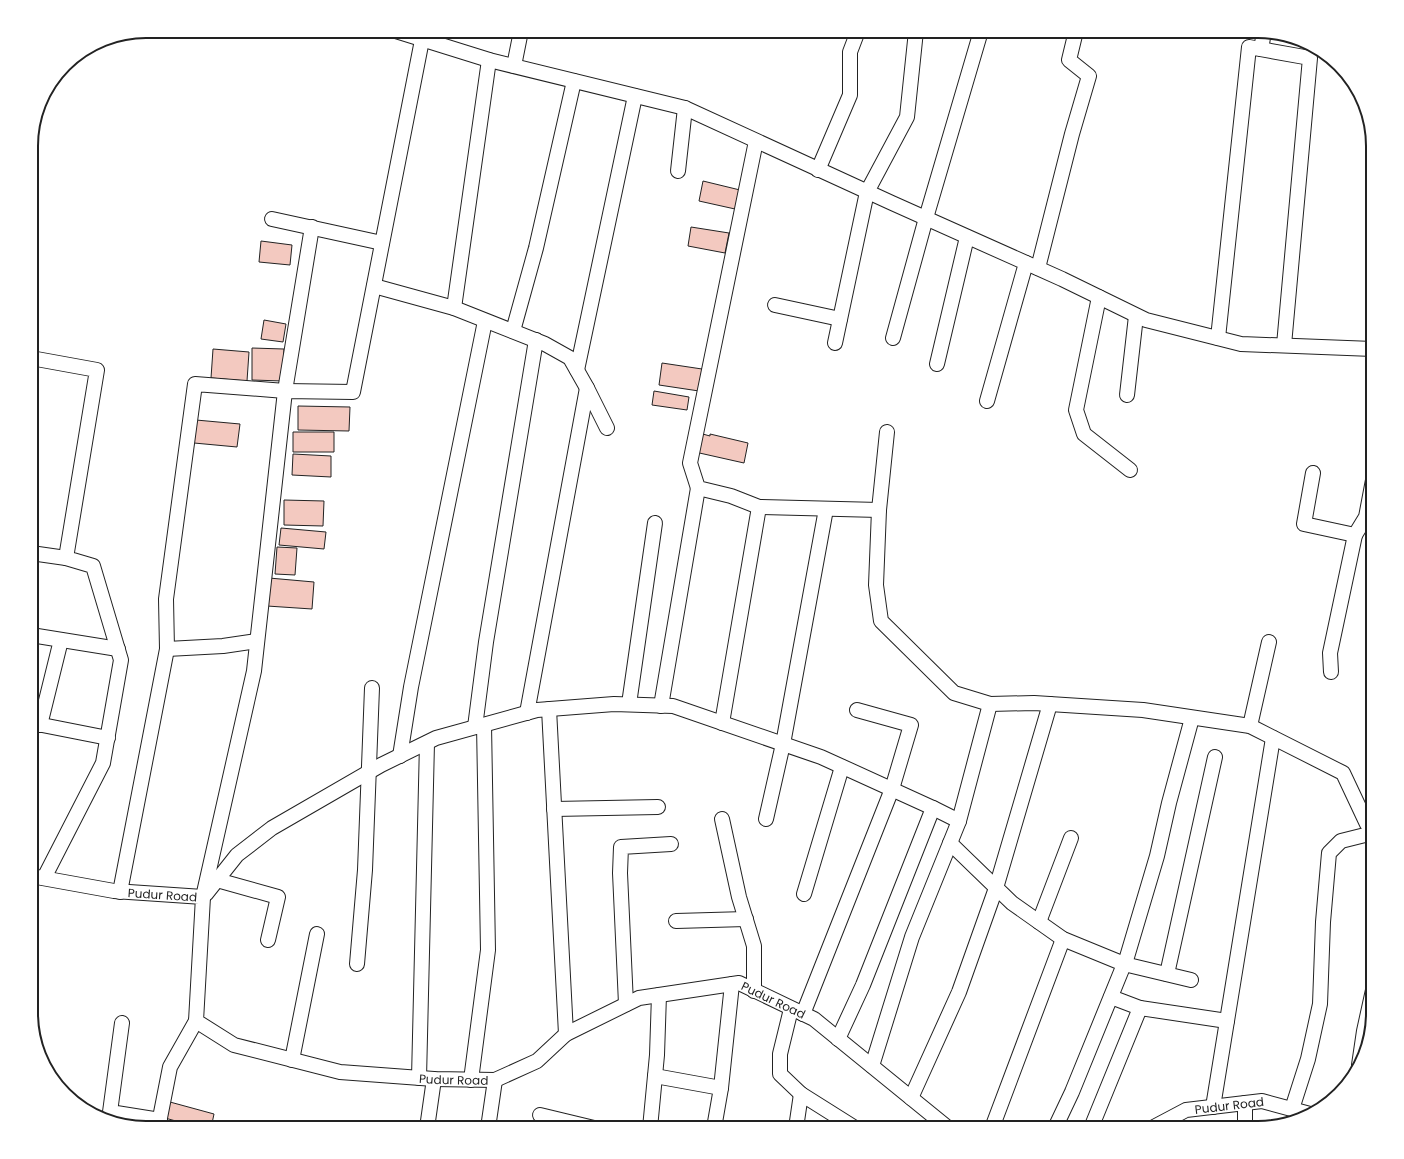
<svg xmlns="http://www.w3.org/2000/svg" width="1404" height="1159" font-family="Poppins,sans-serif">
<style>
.building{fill:#f3c9c0;stroke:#222}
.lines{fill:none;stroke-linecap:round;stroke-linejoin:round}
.minor-casing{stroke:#222;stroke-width:16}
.minor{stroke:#fff;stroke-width:14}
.labels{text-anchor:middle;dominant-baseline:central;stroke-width:3;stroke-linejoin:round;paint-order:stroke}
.street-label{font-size:12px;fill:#222;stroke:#fff}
.rim{fill:none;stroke:#222;stroke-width:2}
</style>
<rect width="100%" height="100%" fill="#fff"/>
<path class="building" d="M 703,181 L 740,190 L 735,209 L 699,201 Z
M 691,227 L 729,233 L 725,253 L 688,246 Z
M 261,241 L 292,245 L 290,265 L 259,262 Z
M 264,320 L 286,324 L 283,342 L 261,339 Z
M 252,348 L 284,349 L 283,381 L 252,380 Z
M 213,349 L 249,352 L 247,381 L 211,378 Z
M 662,363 L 702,369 L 699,391 L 659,385 Z
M 654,391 L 689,397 L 687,410 L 652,405 Z
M 298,406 L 350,407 L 349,431 L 298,430 Z
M 196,420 L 240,424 L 237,447 L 194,443 Z
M 293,432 L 334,432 L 334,452 L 293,452 Z
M 699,433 L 710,436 L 710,434 L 748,443 L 744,463 L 695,452 Z
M 293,454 L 331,456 L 331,477 L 292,475 Z
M 284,500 L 324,501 L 323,526 L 284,525 Z
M 281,528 L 326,532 L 324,549 L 279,545 Z
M 277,547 L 297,548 L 295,575 L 275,574 Z
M 269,578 L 314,582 L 312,609 L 267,606 Z
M 170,1102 L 214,1114 L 211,1128 L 201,1128 L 165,1118 Z"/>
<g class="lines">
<defs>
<g id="minor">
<path d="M 396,31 L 489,60 L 685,108 L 892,203 L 1062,279 L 1146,320 L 1241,344 L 1373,349"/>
<path d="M 1261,49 L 1264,32"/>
<path d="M 514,66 L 521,31"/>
<path d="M 756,141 L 690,463 L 698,488 L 731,496 L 759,507 L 879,510"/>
<path d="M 818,170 L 850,95 L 850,52 L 858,31"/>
<path d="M 678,171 L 685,108"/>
<path d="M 272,219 L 382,243"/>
<path d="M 1038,268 L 1072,134 L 1089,76 L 1069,60 L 1076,31"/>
<path d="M 374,286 L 454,308 L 545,344 L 570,358 L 587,388 L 607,428"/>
<path d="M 1099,297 L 1076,410 L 1084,434 L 1130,470"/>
<path d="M 775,305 L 840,319"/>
<path d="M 454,308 L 489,60"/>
<path d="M 513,331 L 536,248 L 574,81"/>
<path d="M 893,338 L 926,218 L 981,31"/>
<path d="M 1218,338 L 1249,47 L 1310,58 L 1284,345"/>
<path d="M 835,343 L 867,192 L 907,117 L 916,31"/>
<path d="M 31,358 L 97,370 L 66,558 L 93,566 L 121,660 L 103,763 L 44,878"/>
<path d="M 937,364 L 967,237"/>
<path d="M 577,370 L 635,96"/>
<path d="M 1127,395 L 1136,316"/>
<path d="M 987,401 L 1026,263"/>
<path d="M 887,432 L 879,510 L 876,585 L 881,621 L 954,693 L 990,704 L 1034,703 L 1143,710 L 1250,726 L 1343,773 L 1367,824 L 1373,831"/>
<path d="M 1313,473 L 1304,524 L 1355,535 L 1366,517 L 1373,480"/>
<path d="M 31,553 L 66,558"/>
<path d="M 31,635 L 118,649"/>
<path d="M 167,649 L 223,646 L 257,641"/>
<path d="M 1331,672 L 1330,653 L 1355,535"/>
<path d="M 629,704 L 655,523"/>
<path d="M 661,706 L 698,488"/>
<path d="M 549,709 L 566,1034"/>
<path d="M 527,713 L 587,388"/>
<path d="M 32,723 L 108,738"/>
<path d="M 722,723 L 759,507"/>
<path d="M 40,725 L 61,640"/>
<path d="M 1250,726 L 1269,642"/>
<path d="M 475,727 L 486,642 L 536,340"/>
<path d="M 400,756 L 411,687 L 485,321"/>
<path d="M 554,809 L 658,807"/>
<path d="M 722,819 L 739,897 L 754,946 L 754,991"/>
<path d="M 766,819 L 783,744 L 826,509"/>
<path d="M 950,843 L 1012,903 L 1063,939 L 1124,964 L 1191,980"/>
<path id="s1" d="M 31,876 L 114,891 L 203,897 L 196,1021 L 234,1045 L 340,1072 L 434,1079 L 495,1080 L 537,1061 L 566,1034 L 639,998 L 739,983 L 814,1019 L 948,1128"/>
<path d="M 217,880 L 278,897 L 268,940"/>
<path d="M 120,892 L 167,649 L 166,599 L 195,384 L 285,391 L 312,227"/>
<path d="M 206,894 L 237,855 L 272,828 L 381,765 L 436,738 L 537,710 L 614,704 L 673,706 L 821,757 L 933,808 L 959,821"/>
<path d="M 804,894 L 842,767"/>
<path d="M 203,897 L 254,671 L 285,391 L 353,392 L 422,40"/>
<path d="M 676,921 L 746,919"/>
<path d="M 1039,922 L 1071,838"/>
<path d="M 357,964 L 365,870 L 372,688"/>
<path d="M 1167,974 L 1215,757"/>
<path d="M 626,1004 L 620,873 L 621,847 L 671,844"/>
<path d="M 1140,1008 L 1227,1021"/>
<path d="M 791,1009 L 780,1054 L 780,1074 L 801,1094"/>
<path d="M 803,1014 L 892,789 L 911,725 L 857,710"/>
<path d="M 122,1023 L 110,1112 L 160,1120"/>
<path d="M 838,1039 L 863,985 L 933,808"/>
<path d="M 292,1060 L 317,934"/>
<path d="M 1359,1065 L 1364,1031 L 1373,990"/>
<path d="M 872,1066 L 912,937 L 959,821 L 990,704"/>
<path d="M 655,1076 L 721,1088"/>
<path d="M 419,1078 L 427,743"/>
<path d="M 471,1080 L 488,950 L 484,725"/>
<path d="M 911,1098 L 959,992 L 996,888 L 1050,704"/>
<path d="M 1245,1103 L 1245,1128"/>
<path d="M 1213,1107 L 1273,738"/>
<path d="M 1292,1109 L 1308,1059 L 1320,1004 L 1323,922 L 1329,853 L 1341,841 L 1373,833"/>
<path d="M 540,1115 L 594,1128"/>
<path d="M 158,1128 L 170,1067 L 196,1021"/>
<path d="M 427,1128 L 434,1079"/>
<path d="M 488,1128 L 495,1080"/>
<path d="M 650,1128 L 657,1055 L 659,995"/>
<path d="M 714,1128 L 721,1088 L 732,984"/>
<path d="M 796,1128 L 801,1094 L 855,1128"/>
<path d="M 992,1128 L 1063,939"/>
<path d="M 1055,1128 L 1072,1092 L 1127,957 L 1157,856 L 1169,803 L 1192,718"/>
<path d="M 1091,1128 L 1140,1008 L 1111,997"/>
<path id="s2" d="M 1152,1128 L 1186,1110 L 1262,1101 L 1310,1114"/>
</g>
</defs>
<use href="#minor" class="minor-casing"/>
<use href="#minor" class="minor"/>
</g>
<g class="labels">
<g class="street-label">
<text stroke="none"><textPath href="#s1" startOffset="133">Pudur Road</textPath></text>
<text stroke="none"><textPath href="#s1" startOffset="914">Pudur Road</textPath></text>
<text stroke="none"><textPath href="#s1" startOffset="566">Pudur Road</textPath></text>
<text stroke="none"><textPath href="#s2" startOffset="82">Pudur Road</textPath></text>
</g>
</g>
<path d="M0 0H1404V1159H0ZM146 38H1258A108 108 0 0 1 1366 146V1013A108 108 0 0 1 1258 1121H146A108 108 0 0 1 38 1013V146A108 108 0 0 1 146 38Z" fill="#fff" fill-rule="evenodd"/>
<path class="rim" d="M146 38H1258A108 108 0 0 1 1366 146V1013A108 108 0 0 1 1258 1121H146A108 108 0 0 1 38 1013V146A108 108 0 0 1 146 38Z"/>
</svg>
